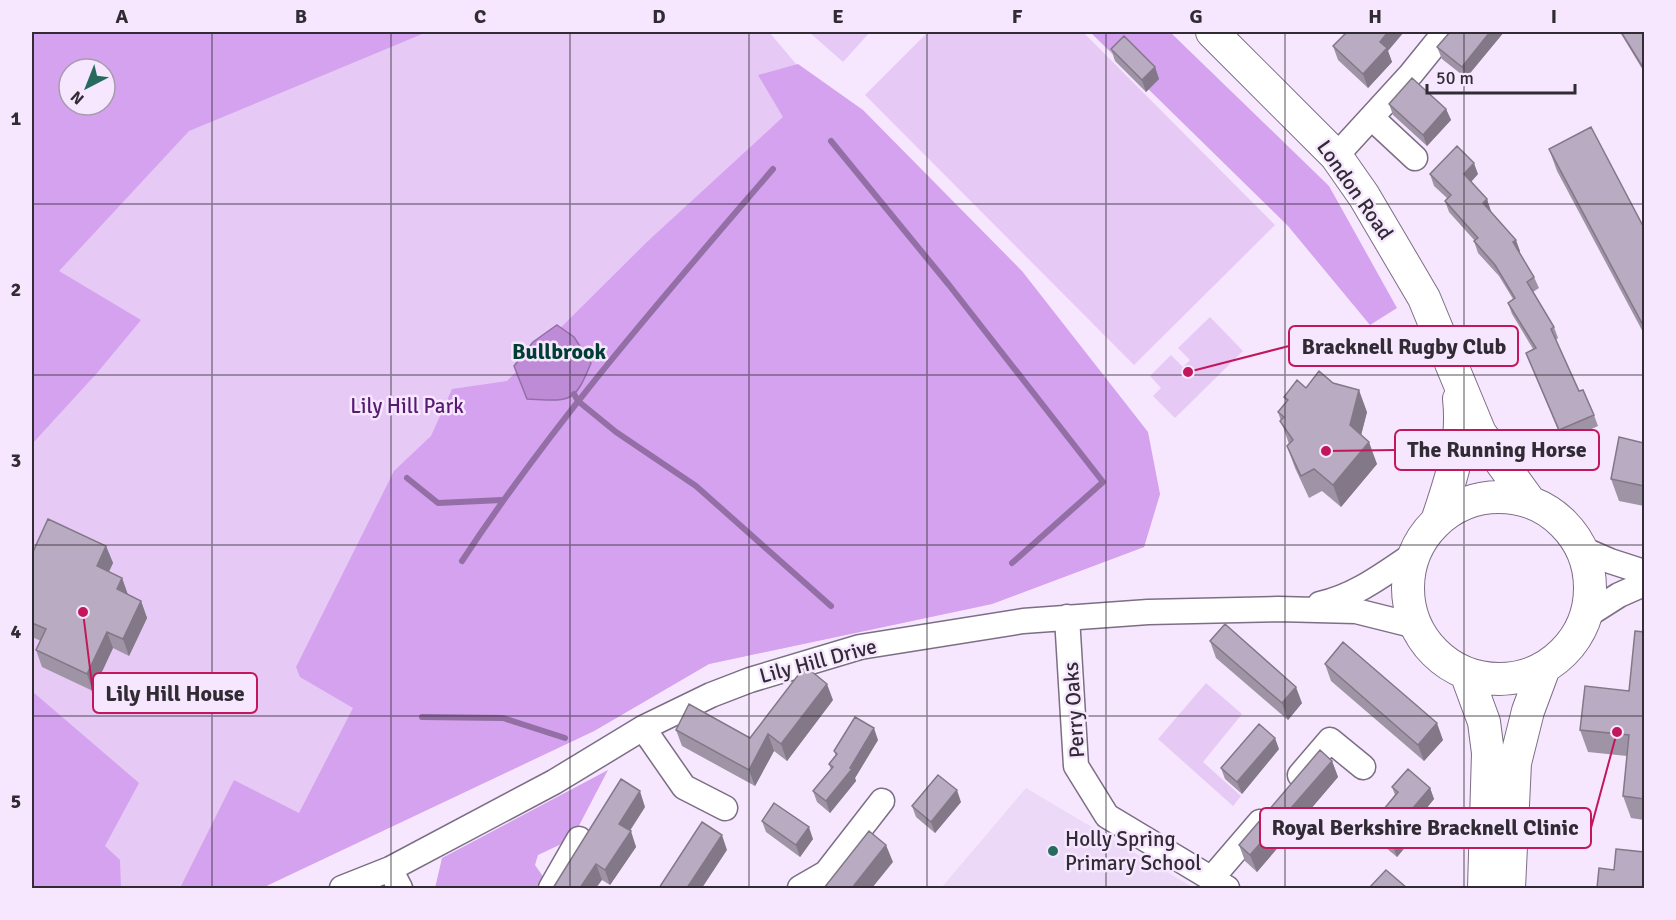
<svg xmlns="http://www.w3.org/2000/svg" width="1676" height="920" font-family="Signika,sans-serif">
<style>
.built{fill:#ecd8f7}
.green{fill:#e6c9f5;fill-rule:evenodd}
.forest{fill:#d4a2ee;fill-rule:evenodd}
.water{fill:#be8cd7;stroke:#946fa6;stroke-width:1.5}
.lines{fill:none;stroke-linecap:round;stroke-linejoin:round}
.stream{stroke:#946fa6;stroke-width:6}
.minor-casing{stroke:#7c6e84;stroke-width:27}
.major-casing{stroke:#7c6e84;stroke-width:34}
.minor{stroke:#fff;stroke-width:24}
.major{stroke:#fff;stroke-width:32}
.wall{fill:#9f93a6}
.shaded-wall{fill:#827887}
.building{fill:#b9abc1;stroke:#827887;stroke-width:1.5}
.grid{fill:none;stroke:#312b34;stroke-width:1.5;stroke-opacity:0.55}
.poi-dot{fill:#276b5e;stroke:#f6e7ff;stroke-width:2}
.labels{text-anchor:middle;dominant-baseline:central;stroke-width:5;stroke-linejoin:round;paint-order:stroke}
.street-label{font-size:21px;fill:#312b34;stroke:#f6e7ff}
.park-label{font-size:21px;fill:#571972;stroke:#f6e7ff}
.poi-label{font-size:21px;fill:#312b34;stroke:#f6e7ff;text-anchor:start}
.neighbourhood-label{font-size:22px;font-weight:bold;fill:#003d33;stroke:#f6e7ff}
.leader{fill:none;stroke:#c2185b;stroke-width:2}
.callout-dot{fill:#c2185b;stroke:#f6e7ff;stroke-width:2}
.callout{fill:#f6e7ff;stroke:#c2185b;stroke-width:2}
.callout-label{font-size:22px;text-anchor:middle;font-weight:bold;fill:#312b34}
.neatline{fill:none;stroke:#312b34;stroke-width:2}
.grid-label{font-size:20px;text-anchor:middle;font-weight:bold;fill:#312b34}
</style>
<rect width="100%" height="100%" fill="#f6e7ff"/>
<path class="built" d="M 1026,788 L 1194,888 L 941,888 Z"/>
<path class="green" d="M 32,32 L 769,32 L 1160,494 L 1144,547 L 992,604 L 709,664 L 594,731 L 262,888 L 32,888 ZM 69,69 L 105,69 L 105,105 L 69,105 Z
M 809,32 L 870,32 L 843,62 Z
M 928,32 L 1083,32 L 1275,225 L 1134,365 L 865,95 Z
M 1210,317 L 1243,351 L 1175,418 L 1153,396 L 1161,388 L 1150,376 L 1171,355 L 1183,367 L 1190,360 L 1178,348 Z
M 1206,683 L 1242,714 L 1203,762 L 1241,796 L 1233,806 L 1158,739 Z"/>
<path class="forest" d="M 32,32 L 427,32 L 189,131 L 59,271 L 141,320 L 97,373 L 32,444 ZM 69,69 L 105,69 L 105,105 L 69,105 Z
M 1090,32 L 1170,32 L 1329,186 L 1397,308 L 1370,325 L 1288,226 Z
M 798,64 L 863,110 L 1022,271 L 1148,432 L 1160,494 L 1144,547 L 992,604 L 709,664 L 594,731 L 262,888 L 180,888 L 234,780 L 299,813 L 353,708 L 300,677 L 296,667 L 394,471 L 431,436 L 452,389 L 507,381 L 648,241 L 783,117 L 758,75 Z
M 33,692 L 139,783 L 105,846 L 120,860 L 121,888 L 32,888 Z
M 608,770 L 572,839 L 538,855 L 535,865 L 544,878 L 538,888 L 435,888 L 442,858 Z"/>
<path class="water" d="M 557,325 L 574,337 L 591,363 C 574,405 570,401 527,399 L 514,366 L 533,342 Z"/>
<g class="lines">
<path class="stream" d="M 831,141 L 949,285 L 1103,482 L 1012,563
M 574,394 L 578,401 L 616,432 L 696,486 L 831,606
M 407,478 L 438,503 L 502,500
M 462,561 C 554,421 664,296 773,169
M 422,717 L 503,718 L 565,738"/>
<defs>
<path id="minor" d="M 1372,118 L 1415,158
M 1336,156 L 1411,74 L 1445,32
M 1580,548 L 1610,561 L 1644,572
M 1320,604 C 1356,596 1384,574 1414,554
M 1586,616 L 1619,595 L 1644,584
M 1067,617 L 1076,766 L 1107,816 L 1227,888
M 643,728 L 684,787 L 725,808
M 1300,775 L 1330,740 L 1363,767
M 390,869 L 400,888
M 1211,879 L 1260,822
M 342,888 L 390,869 L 554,782 L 643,728 L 711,695 L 750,680 L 860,647 L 1023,621 L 1148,612 L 1278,609 L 1356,611 L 1416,626
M 551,888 L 579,839
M 800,888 L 826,873 L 882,801"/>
<path id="major" d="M 1212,32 L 1336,156 L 1364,196 L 1424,298 L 1480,433 L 1530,502
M1408 588a91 91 0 1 1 182 0a91 91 0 1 1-182 0Z
M 1437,521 C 1451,480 1464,442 1459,399
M 1466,673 L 1484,722 L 1488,753 L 1484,888
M 1509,888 L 1515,763 L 1528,711 L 1544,668"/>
</defs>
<use href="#minor" class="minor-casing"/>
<use href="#major" class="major-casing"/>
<use href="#minor" class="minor"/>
<use href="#major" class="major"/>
</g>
<path class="wall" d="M 1450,32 L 1504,32 L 1466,78 L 1442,59 L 1437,47 Z
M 1620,32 L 1644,32 L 1644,72 Z
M 1333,46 L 1388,51 L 1392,62 L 1368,88 L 1338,60 Z
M 1111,49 L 1155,67 L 1159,79 L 1146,92 L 1115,61 Z
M 1389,104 L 1446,109 L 1451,120 L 1427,146 L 1393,115 Z
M 1549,149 L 1644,228 L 1644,334 L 1557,171 Z
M 1430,174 L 1478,174 L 1471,182 L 1487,199 L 1490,211 L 1520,251 L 1519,252 L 1534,277 L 1539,288 L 1533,292 L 1554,327 L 1558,338 L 1556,340 L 1579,391 L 1594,415 L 1598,426 L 1563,442 L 1526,353 L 1533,349 L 1512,314 L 1508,303 L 1513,299 L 1499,276 L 1478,253 L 1474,241 L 1475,241 L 1449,212 L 1445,201 L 1447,198 L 1434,186 Z
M 1306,388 L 1367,412 L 1361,435 L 1377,464 L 1341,507 L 1322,491 L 1309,498 L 1295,468 L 1287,446 L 1289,444 L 1278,412 L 1286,402 L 1284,397 Z
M 1644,443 L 1644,506 L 1619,501 L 1611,479 Z
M 106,546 L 113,563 L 109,572 L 122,578 L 128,595 L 141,601 L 147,618 L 129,656 L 113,648 L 93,691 L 42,667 L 36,650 L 41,641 L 32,637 L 32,554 Z
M 1644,632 L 1644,820 L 1631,818 L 1623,796 L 1627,756 L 1588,752 L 1580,730 L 1629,691 Z
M 1210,641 L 1302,703 L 1288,720 L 1216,658 Z
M 1325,664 L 1443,740 L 1424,761 L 1331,681 Z
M 833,700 L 787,761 L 774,751 L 755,786 L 682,746 L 676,730 L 750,738 Z
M 878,740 L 855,778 L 856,781 L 830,813 L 817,802 L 813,791 L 831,770 L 829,764 L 836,756 L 834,751 Z
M 1279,749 L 1242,794 L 1225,779 L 1221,768 Z
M 1332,761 L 1338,777 L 1257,872 L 1245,861 L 1239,845 Z
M 1392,787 L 1430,788 L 1434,799 L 1409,830 L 1412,839 L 1397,857 L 1379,842 L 1375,831 L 1386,817 L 1384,809 L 1395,795 Z
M 961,802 L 935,833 L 916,817 L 912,806 Z
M 645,807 L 630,831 L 636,847 L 610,885 L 602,880 L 553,888 Z
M 762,821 L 813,839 L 800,857 L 766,832 Z"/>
<path class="shaded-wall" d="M 1388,32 L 1404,32 L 1388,51 L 1392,62 L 1368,88 L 1363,74 L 1380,42 Z
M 1490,32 L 1504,32 L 1466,78 L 1462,67 Z
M 1155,67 L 1159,79 L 1146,92 L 1142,80 Z
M 1446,109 L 1451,120 L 1427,146 L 1423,135 Z
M 1474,163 L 1478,174 L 1468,185 L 1464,174 Z
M 1487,199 L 1491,211 L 1487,214 L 1483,203 Z
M 1516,240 L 1520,251 L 1517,254 L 1513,242 Z
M 1359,390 L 1367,412 L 1358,447 L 1350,425 Z
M 1369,442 L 1377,464 L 1341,507 L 1333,485 Z
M 106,546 L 113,563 L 103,583 L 97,566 Z
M 122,578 L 128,595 L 117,589 Z
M 141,601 L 147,618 L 129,656 L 123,639 Z
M 107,632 L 113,648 L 93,691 L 87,674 Z
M 827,684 L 833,700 L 787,761 L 781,744 Z
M 1296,687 L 1302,703 L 1288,720 L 1282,703 Z
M 1437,723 L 1443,740 L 1424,761 L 1418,745 Z
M 874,728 L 878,740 L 855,778 L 856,781 L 830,813 L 826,801 L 850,768 Z
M 768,734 L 774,751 L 755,786 L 749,770 Z
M 1275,738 L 1279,749 L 1242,794 L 1237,782 Z
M 1332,761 L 1338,777 L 1257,872 L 1250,855 Z
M 1430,788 L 1434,799 L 1409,830 L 1412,839 L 1397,857 L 1393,846 L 1401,822 Z
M 957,790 L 961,802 L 935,833 L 931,822 Z
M 640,791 L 645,807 L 624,839 L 619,824 Z
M 809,827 L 813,839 L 800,857 L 796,845 Z
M 631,831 L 636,847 L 610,885 L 605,870 Z
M 722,835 L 727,850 L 702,888 L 687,888 Z
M 886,845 L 893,862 L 872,888 L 852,888 Z
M 596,864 L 602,880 L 596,888 L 580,888 Z"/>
<path class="building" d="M 1347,32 L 1388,32 L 1380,42 L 1387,48 L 1363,74 L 1333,46 Z
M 1450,32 L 1490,32 L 1462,67 L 1437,47 Z
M 1621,32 L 1644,32 L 1644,69 Z
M 1124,36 L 1155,67 L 1142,80 L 1111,49 Z
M 1412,78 L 1446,109 L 1423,135 L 1389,104 Z
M 1591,127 L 1644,228 L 1644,327 L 1549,149 Z
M 1457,146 L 1474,163 L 1464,174 L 1487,199 L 1483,203 L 1516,240 L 1513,242 L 1534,277 L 1527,282 L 1554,327 L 1551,329 L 1579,391 L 1583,390 L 1594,415 L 1559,430 L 1526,353 L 1536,348 L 1508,303 L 1515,298 L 1495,265 L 1474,241 L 1478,238 L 1445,201 L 1451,195 L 1430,174 Z
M 1319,371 L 1333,383 L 1359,390 L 1350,425 L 1369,442 L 1333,485 L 1314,469 L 1301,476 L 1287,446 L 1293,440 L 1280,421 L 1284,417 L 1278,412 L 1288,400 L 1284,397 L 1297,380 L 1306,388 Z
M 1619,437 L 1644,443 L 1644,486 L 1611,479 Z
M 48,519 L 106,546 L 97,566 L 122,578 L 117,589 L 141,601 L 123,639 L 107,632 L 87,674 L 36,650 L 46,629 L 32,623 L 32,554 Z
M 1225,624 L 1296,687 L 1282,703 L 1210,641 Z
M 1635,631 L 1644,632 L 1644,799 L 1623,796 L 1629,735 L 1580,730 L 1585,686 L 1629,691 Z
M 1343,642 L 1437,723 L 1418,745 L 1325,664 Z
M 805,666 L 827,684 L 781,744 L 768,734 L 749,770 L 676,730 L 689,704 L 750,738 Z
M 855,717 L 874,728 L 850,768 L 852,769 L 826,801 L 813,791 L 833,767 L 829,764 L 837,754 L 834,751 Z
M 1259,724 L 1275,738 L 1237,782 L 1221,768 Z
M 1320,750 L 1332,761 L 1250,855 L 1239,845 Z
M 1408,769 L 1430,788 L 1401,822 L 1408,827 L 1393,846 L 1375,831 L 1389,814 L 1384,809 L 1398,792 L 1392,787 Z
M 938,775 L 957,790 L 931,822 L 912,806 Z
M 621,779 L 640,791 L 619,824 L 631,831 L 605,870 L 596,864 L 580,888 L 553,888 Z
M 774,803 L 809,827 L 796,845 L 762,821 Z
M 702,822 L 722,835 L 687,888 L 659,888 Z
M 869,831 L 886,845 L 852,888 L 824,888 Z
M 1616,849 L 1644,852 L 1644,888 L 1597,888 L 1599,868 L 1614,870 Z
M 1386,870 L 1407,888 L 1369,888 Z"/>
<path class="grid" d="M 212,32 L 212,888M 391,32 L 391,888M 570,32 L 570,888M 749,32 L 749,888M 927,32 L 927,888M 1106,32 L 1106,888M 1285,32 L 1285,888M 1464,32 L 1464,888M 32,204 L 1644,204M 32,375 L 1644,375M 32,545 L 1644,545M 32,716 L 1644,716"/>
<circle class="poi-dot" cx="1053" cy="851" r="6"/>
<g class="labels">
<g class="street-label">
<text transform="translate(1355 190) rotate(55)">London Road</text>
<text transform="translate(818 661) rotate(-15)">Lily Hill Drive</text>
<text transform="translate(1074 710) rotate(-94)">Perry Oaks</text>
</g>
<g class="park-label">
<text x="407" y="406">Lily Hill Park</text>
</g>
<g class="poi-label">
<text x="1065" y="839">Holly Spring<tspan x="1065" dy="24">Primary School</tspan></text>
</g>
<g class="neighbourhood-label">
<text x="559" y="351">Bullbrook</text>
</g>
</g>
<path class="leader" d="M1188 372L1289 346M1326 451L1395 450M83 612L93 693M1617 732L1591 828"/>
<g class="callout-dot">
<circle cx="1188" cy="372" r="6"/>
<circle cx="1326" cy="451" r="6"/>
<circle cx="83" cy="612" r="6"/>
<circle cx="1617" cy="732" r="6"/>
</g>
<g class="callout">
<rect x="1289" y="326" width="229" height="40" rx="6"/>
<rect x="1395" y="430" width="204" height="40" rx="6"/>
<rect x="93" y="673" width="164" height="40" rx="6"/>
<rect x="1260" y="808" width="331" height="40" rx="6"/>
</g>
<g class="callout-label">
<text x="1404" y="354">Bracknell Rugby Club</text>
<text x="1497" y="457">The Running Horse</text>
<text x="175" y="701">Lily Hill House</text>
<text x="1425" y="835">Royal Berkshire Bracknell Clinic</text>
</g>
<rect width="1676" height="920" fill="none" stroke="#f6e7ff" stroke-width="66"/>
<g transform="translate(87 87) rotate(222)"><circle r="28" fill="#f6e7ff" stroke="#a79cae" stroke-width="1.5"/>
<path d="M0-4.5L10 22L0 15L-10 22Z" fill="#276b5e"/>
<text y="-9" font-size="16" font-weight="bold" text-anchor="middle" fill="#312b34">N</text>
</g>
<path d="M1427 84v9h148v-9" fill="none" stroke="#312b34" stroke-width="3"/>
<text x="1436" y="84" font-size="18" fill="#312b34" stroke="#f6e7ff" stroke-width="4.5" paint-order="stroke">50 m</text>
<rect x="33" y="33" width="1610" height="854" class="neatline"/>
<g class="grid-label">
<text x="122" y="23">A</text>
<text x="301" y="23">B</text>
<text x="480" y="23">C</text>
<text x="659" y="23">D</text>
<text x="838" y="23">E</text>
<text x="1017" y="23">F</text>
<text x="1196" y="23">G</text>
<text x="1375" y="23">H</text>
<text x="1554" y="23">I</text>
<text x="16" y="125">1</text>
<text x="16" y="296">2</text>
<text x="16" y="467">3</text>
<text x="16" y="638">4</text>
<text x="16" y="808">5</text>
</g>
</svg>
